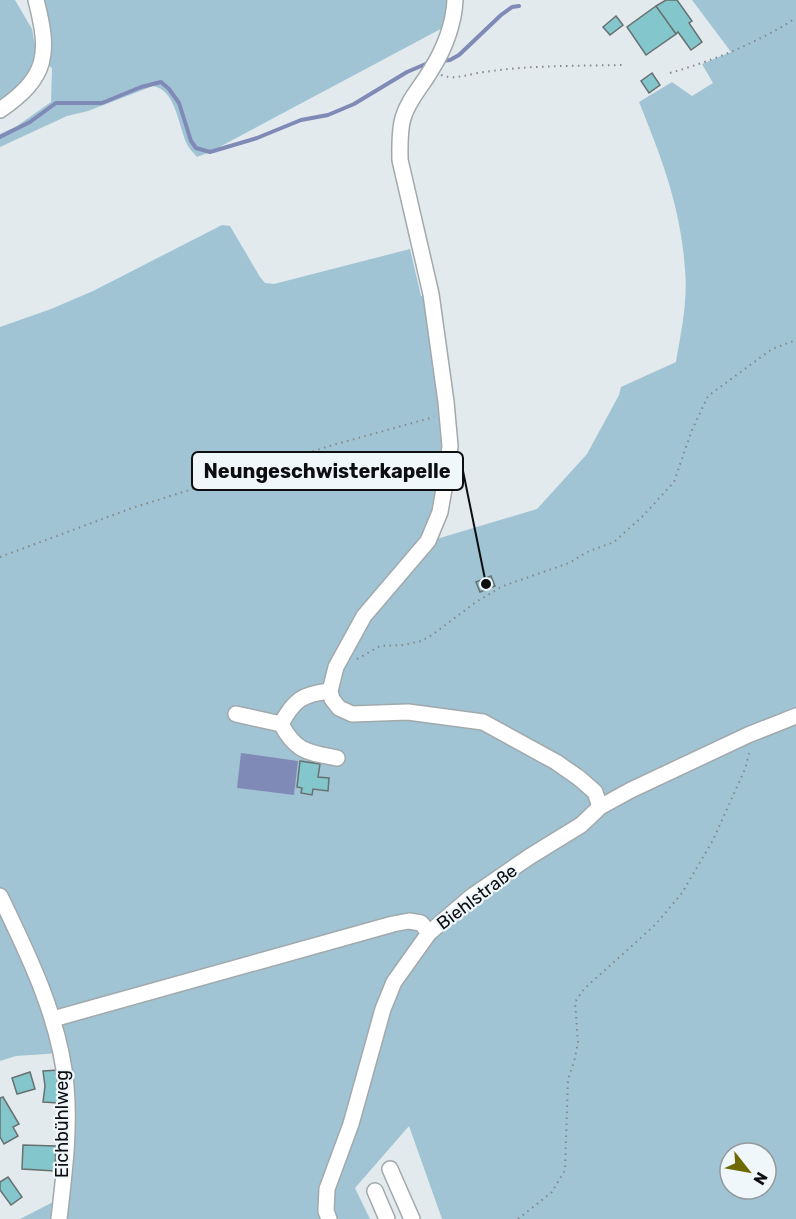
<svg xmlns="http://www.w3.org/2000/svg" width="796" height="1219" font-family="Rubik,sans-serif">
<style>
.green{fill:#a1c4d4;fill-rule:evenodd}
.water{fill:#808ab7}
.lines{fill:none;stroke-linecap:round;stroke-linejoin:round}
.stream{stroke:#808ab7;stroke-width:4}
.building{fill:#83c6cb;stroke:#687071;stroke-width:1.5}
.minor-casing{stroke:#a1a9ac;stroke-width:18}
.path{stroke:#83888b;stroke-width:2;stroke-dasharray:1.5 4.5;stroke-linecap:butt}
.minor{stroke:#fff;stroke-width:15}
.labels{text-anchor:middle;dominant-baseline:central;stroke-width:4.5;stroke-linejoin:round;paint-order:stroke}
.street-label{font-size:18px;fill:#0c0e10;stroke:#eff7fb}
.leader{fill:none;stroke:#0c0e10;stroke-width:2}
.callout-dot{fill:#0c0e10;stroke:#eff7fb;stroke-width:2}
.callout{fill:#eff7fb;stroke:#0c0e10;stroke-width:2}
.callout-label{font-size:20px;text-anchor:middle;font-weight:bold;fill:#0c0e10}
</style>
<rect width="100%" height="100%" fill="#e2eaed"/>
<path class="green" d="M 0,0 L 15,0 L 32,29 L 37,57 L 32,0 L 454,0 L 450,24 L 210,152 L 197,157 C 194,153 190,150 188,146 C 178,128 177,90 153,86 L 88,111 L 67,116 L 0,147 L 0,134 L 17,126 L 51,102 L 52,68 L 46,63 L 0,113 Z
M 692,0 L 796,0 L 796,1219 L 442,1219 L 409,1126 L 355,1188 L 370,1219 L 20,1219 L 61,1198 L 60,1053 L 16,1056 L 0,1061 L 0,327 L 51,309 L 93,291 L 222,225 L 230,226 L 260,277 L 265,283 L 274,284 L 410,249 L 421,296 L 431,294 L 445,402 L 444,484 L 424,541 L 362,614 L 333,692 L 366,617 L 430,541 L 537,509 L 587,454 L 619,395 L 621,387 L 676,362 C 681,332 688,301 685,270 C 681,208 662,159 639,102 L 672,82 L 692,96 L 713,83 L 702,64 L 731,52 ZM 730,1153 L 766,1153 L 766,1189 L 730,1189 Z"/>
<path class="water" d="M 241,753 L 298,761 L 294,795 L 237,788 Z"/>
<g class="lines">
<path class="stream" d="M 441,61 L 450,60 L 459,55 L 501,15 L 512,7 L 519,6
M 0,137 L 30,122 L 56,103 L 102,103 L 141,87 L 161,82 L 169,89 L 179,103 L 191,141 L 196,148 L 210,152 L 257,138 L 301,120 L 328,115 L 354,104 L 407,72 L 428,63"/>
</g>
<path class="building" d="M 666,0 L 677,0 L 692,21 L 689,23 L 702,42 L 691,50 L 678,32 L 676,34 L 656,6 Z
M 656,6 L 676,34 L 646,55 L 627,27 Z
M 616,16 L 623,25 L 610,35 L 603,27 Z
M 652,73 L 660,85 L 649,93 L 641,81 Z
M 491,576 L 495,586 L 480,592 L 476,582 Z
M 300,761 L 320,764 L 318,777 L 329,778 L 328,791 L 313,789 L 312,795 L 301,793 L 302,788 L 297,787 Z
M 59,1070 L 60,1084 L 58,1103 L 43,1102 L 45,1086 L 43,1071 Z
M 30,1072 L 35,1089 L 17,1094 L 12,1078 Z
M 3,1097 L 19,1124 L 13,1127 L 18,1136 L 4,1144 L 0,1137 L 0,1098 Z
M 23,1145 L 56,1146 L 55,1171 L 22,1169 Z
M 8,1177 L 22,1197 L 11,1205 L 0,1190 L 0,1182 Z"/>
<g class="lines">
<defs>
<path id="minor" d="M 455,0 C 454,24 444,50 431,70 C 422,86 408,100 403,118 C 399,132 400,147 400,160 L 431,294 L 446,402 L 450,446 L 448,466 L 440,512 L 428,541 L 364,616 L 336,667 L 330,691 L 332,699 L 339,708 L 352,714 L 408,712 L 483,722 L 556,762 L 579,778 L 595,792 L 600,807
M 0,110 C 48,77 50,54 36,0
M 330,691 C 302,694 294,700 281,724 C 296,752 307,752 337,758
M 236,714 L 281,724
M 0,896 C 29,956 60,1019 66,1086 C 70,1130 64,1175 59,1219
M 53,1019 L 393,924 L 409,921 L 421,923 L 429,933
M 390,1169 L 412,1219
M 375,1191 L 387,1219
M 329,1219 L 326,1211 L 327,1189 L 351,1124 L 383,1009 L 394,982 L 429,933 L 471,897 L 529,857 L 581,825 L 600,807 L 631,790 L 748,735 L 796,716"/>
</defs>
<use href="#minor" class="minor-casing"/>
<path class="path" d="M 670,73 C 715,60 757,43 796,18
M 441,75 C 454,80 465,75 478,73 C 526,65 574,66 623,65
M 0,557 L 132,508 L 333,445 L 434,417
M 357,659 L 380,646 L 404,645 L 421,641 L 432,635 L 476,602 L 503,586 L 569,563 L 587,552 L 614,542 L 642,517 L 674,482 L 692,430 L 708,396 L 772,349 L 796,340
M 518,1219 L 552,1192 L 565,1170 L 568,1079 L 574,1062 L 578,1043 L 575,1002 L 584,989 L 655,925 L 682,893 L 713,840 L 745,769 L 750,750"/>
<use href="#minor" class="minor"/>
</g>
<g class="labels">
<g class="street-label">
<text transform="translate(477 897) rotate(-37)">Biehlstraße</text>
<text transform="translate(62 1124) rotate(-90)">Eichbühlweg</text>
</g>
</g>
<path class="leader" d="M486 584L463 471"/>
<circle class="callout-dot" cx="486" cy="584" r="6"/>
<rect class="callout" x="192" y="452" width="271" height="38" rx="6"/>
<g class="callout-label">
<text x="327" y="478">Neungeschwisterkapelle</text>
</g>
<g transform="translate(748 1171) rotate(121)"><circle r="28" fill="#eff7fb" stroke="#949a9d" stroke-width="1.5"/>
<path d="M0-4.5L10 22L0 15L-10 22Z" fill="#6e6903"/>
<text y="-9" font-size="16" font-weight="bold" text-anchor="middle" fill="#0c0e10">N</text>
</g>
</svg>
